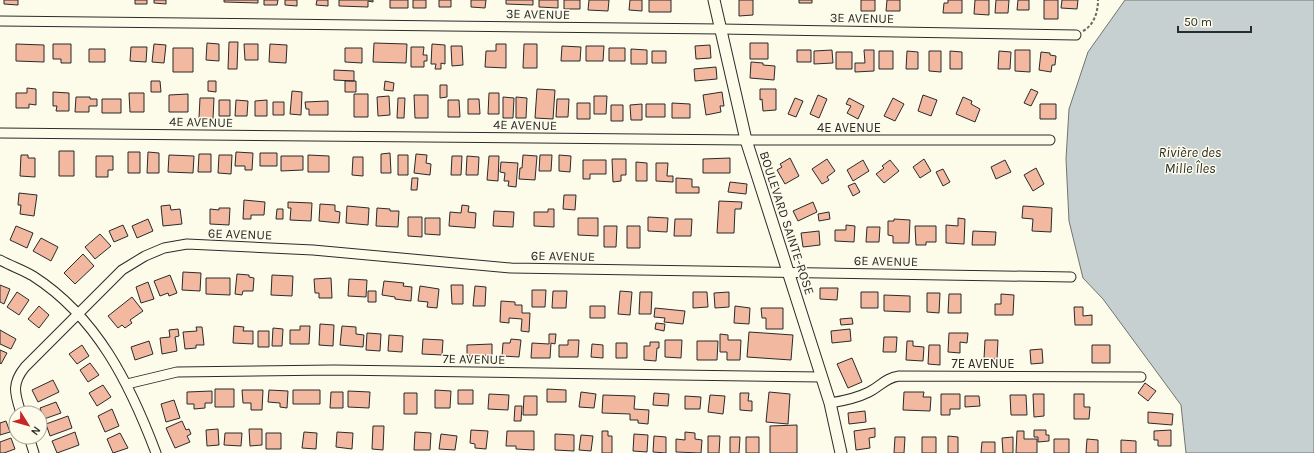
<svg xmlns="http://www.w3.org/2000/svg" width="1314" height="453" font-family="Karla,sans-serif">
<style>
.water{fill:#c7d0d0;stroke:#74746e}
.building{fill:#f2b8a0;stroke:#2b2b2b}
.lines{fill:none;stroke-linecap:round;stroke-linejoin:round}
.minor-casing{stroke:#2b2b2b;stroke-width:11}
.tertiary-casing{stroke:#2b2b2b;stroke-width:13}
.path{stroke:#6a6964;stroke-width:2;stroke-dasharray:3 2;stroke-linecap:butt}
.minor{stroke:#fdfbea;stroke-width:9}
.tertiary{stroke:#fdfbea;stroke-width:11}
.labels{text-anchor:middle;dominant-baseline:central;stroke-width:3;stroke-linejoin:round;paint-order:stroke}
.street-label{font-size:13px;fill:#2b2b2b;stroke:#fdfbea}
.water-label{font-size:14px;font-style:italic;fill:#2b2b2b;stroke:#fdfbea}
</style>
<rect width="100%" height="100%" fill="#fdfbea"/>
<path class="water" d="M 1125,0 L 1314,0 L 1314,453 L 1186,453 L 1181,405 L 1103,299 L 1083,278 L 1069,221 L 1066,159 L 1069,109 L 1088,52 Z"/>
<path class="building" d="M 4,0 L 18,0 L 18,5 L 4,4 Z
M 135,0 L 147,0 L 147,4 L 135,4 Z
M 154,0 L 166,0 L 166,4 L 154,3 Z
M 224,0 L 258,0 L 258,3 L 224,2 Z
M 264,0 L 278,0 L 277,5 L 264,5 Z
M 285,0 L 297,0 L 297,6 L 285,5 Z
M 317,0 L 328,0 L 328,6 L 316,5 Z
M 339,0 L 373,0 L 373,2 L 368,1 L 368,7 L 339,6 Z
M 390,0 L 408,0 L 408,8 L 390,8 Z
M 413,0 L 426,0 L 426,8 L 413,8 Z
M 439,0 L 451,0 L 451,7 L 439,7 Z
M 471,0 L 486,0 L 485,8 L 471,7 Z
M 506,0 L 533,0 L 533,5 L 506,4 Z
M 539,0 L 558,0 L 558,8 L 539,7 Z
M 564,0 L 580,0 L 580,9 L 564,9 Z
M 589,0 L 609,0 L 608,11 L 588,10 Z
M 630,0 L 642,0 L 642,11 L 629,10 Z
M 649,0 L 671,0 L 671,12 L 649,12 Z
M 739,0 L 753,0 L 753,15 L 739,16 Z
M 799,0 L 812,0 L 812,3 L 799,3 Z
M 861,0 L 875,0 L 875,11 L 861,11 Z
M 887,0 L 900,0 L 900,11 L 886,11 Z
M 948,0 L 962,0 L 962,13 L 943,13 L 944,3 L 948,3 Z
M 975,0 L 989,0 L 989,15 L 974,14 Z
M 996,0 L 1009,0 L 1008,13 L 995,13 Z
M 1018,0 L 1029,0 L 1029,10 L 1017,10 Z
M 1044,0 L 1058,0 L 1058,19 L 1044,19 Z
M 1062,0 L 1078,0 L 1077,9 L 1061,8 Z
M 229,42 L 238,42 L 237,69 L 228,69 Z
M 207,43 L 219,44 L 219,61 L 206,60 Z
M 374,43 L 407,44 L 406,63 L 373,62 Z
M 750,43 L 768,43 L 768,59 L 750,59 Z
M 16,44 L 44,45 L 44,62 L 16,61 Z
M 53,44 L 71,44 L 71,63 L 61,63 L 61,59 L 53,59 Z
M 154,44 L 166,45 L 164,63 L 152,62 Z
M 244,44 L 258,44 L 258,60 L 245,60 Z
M 270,44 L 287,45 L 286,63 L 269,62 Z
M 432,44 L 445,45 L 445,64 L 441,63 L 441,69 L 435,69 L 436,64 L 431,64 Z
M 496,44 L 506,44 L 506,68 L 485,67 L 486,51 L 496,51 Z
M 524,44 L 537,44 L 537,68 L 523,68 Z
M 710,45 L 711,58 L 696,59 L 695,46 Z
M 451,46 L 462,46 L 463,65 L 452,66 Z
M 562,46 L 581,47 L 580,61 L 561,61 Z
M 586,46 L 604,46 L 603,61 L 586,61 Z
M 131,47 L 147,47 L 146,62 L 130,61 Z
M 411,47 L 424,47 L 423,55 L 427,55 L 427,61 L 424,61 L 424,67 L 411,67 Z
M 173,48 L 193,48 L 193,72 L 173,72 Z
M 345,48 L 362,48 L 362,63 L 345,62 Z
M 609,48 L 625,48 L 625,61 L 609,61 Z
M 89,49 L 105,49 L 105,62 L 89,62 Z
M 631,49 L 647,50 L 647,64 L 631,64 Z
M 797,50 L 811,50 L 811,62 L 797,62 Z
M 832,50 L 833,63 L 814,64 L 814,51 Z
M 864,50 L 874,50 L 874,71 L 855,72 L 855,63 L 865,63 Z
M 1015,50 L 1030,50 L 1030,72 L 1015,71 Z
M 652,51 L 666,51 L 666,63 L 652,63 Z
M 879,51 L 893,51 L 893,69 L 879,69 Z
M 907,51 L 918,52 L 918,69 L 906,69 Z
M 929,51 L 941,51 L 941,72 L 929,71 Z
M 950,51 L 962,52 L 962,69 L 950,69 Z
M 999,51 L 1011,52 L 1010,69 L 998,69 Z
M 836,52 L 852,52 L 852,69 L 836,69 Z
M 1041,52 L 1050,53 L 1050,55 L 1056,56 L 1055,65 L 1052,65 L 1051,72 L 1039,70 Z
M 751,62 L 763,63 L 763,65 L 775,66 L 774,80 L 750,78 Z
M 716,67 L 717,79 L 695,81 L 694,69 Z
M 334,70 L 354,71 L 354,81 L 334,80 Z
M 151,81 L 160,81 L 161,92 L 151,92 Z
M 208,81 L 216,81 L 216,92 L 208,91 Z
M 345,81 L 356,81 L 356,92 L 345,92 Z
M 385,81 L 394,83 L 393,91 L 384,90 Z
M 440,85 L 447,85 L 447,97 L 440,98 Z
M 27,88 L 36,89 L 36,105 L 29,104 L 29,108 L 16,108 L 16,93 L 27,93 Z
M 537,89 L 555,90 L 553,119 L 535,118 Z
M 760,89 L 776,89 L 776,110 L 763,111 L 762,99 L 760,100 Z
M 1031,89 L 1038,92 L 1031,106 L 1024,103 Z
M 292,91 L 302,92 L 301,115 L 290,114 Z
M 53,92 L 69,93 L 69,111 L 56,111 L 57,106 L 53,106 Z
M 722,92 L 724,106 L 720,106 L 721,112 L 706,115 L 703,95 Z
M 129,93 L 144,93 L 144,112 L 130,112 Z
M 489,93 L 499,93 L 499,114 L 488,114 Z
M 188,94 L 188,112 L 169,112 L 169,95 Z
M 354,94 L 368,94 L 368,117 L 354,117 Z
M 414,95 L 428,95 L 428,118 L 415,118 Z
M 818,95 L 827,99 L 819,118 L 810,114 Z
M 923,95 L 937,100 L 931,116 L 918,111 Z
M 389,96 L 390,115 L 378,116 L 377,97 Z
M 594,96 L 607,96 L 606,114 L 594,114 Z
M 76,97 L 90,97 L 90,99 L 97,99 L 97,106 L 89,106 L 89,112 L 75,112 Z
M 503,97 L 514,98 L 513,118 L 503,118 Z
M 516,97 L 527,98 L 526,118 L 516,118 Z
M 963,97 L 972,101 L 971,104 L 980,109 L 975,122 L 956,114 Z
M 200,98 L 214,98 L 213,119 L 199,118 Z
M 398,98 L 405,98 L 404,118 L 397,118 Z
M 795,98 L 803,101 L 796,117 L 788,114 Z
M 849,98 L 864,106 L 858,119 L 847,113 L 851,106 L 846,104 Z
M 893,98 L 904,104 L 895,121 L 884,116 Z
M 102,99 L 121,99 L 121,113 L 102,113 Z
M 468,99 L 479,99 L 480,114 L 468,114 Z
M 557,99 L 569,99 L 568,117 L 556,117 Z
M 219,100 L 230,100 L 230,116 L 219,116 Z
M 236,100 L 248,101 L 247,116 L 235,116 Z
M 267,100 L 267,116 L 255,116 L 255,101 Z
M 448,100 L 459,100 L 460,117 L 448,117 Z
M 328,101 L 328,115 L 309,115 L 309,109 L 306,109 L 305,102 Z
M 273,102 L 284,102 L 284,115 L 273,115 Z
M 577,103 L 590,103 L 590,119 L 577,119 Z
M 672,103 L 690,104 L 690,118 L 672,118 Z
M 642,104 L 642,120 L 631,120 L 630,105 Z
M 646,104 L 665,104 L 665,117 L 646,117 Z
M 1040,104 L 1056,104 L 1056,119 L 1040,119 Z
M 611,105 L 623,105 L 623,121 L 611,121 Z
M 59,151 L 74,151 L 74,176 L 59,176 Z
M 128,152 L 140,152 L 140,173 L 128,173 Z
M 148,152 L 159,153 L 159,173 L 147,173 Z
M 236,152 L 253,153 L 252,170 L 245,170 L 245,166 L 235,166 Z
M 260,153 L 277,153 L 277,166 L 260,166 Z
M 390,153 L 391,173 L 381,173 L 381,154 Z
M 199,154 L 211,154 L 211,172 L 198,172 Z
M 416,154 L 427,155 L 426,163 L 431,164 L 430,175 L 414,173 Z
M 21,155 L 28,155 L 28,158 L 35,158 L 35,177 L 20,176 Z
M 169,155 L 194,156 L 193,173 L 168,172 Z
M 219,155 L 232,155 L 231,174 L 218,173 Z
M 308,155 L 329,156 L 329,172 L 308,172 Z
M 398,155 L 408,155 L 408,175 L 398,175 Z
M 523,155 L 537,156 L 535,180 L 519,179 L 520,168 L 522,168 Z
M 540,155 L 552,155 L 551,171 L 539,171 Z
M 559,155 L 571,156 L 570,172 L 559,171 Z
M 96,156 L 113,156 L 113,170 L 108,170 L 108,177 L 96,177 Z
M 281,156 L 303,156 L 303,170 L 281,171 Z
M 452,156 L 462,156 L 461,175 L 451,175 Z
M 467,156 L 479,157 L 478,175 L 466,175 Z
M 489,156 L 499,156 L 498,181 L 487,180 Z
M 353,157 L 363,157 L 363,176 L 352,175 Z
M 730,158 L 730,173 L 703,173 L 703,159 Z
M 790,158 L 799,176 L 785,184 L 777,170 L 782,167 L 780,164 Z
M 612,159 L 626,159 L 626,175 L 621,175 L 621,181 L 613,182 Z
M 827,159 L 835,171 L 827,177 L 829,180 L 822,184 L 812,169 Z
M 924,159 L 931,171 L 920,178 L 913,167 Z
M 583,160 L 606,160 L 606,174 L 590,174 L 590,179 L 583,179 Z
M 863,160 L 869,171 L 853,181 L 847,170 Z
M 890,160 L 899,171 L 884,183 L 876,174 L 884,168 L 882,166 Z
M 1005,160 L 1011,172 L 996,179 L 991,167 Z
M 501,162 L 518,163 L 516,187 L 508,186 L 509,181 L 504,181 L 505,173 L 500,172 Z
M 636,162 L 647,163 L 647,181 L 636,181 Z
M 656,163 L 668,163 L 667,176 L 673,176 L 673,182 L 656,181 Z
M 1036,168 L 1044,184 L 1033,191 L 1024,175 Z
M 943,169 L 950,182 L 943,186 L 936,172 Z
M 412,178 L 418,178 L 417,190 L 411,190 Z
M 676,178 L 692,179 L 692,187 L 699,187 L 699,193 L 676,193 Z
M 730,182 L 747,184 L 746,194 L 728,192 Z
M 855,183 L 860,192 L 853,196 L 848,186 Z
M 19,193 L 37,195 L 34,216 L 20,214 L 21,205 L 18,205 Z
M 564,195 L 576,195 L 575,210 L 563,209 Z
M 244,200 L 265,202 L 264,215 L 251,215 L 251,219 L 243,219 Z
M 719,201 L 742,202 L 741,209 L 735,209 L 734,233 L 717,233 Z
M 288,202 L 312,203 L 311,221 L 290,220 L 291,208 L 288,208 Z
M 813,202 L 817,212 L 798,221 L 793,211 Z
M 320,204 L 335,205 L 335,211 L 340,212 L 339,223 L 319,221 Z
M 170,205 L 171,210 L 180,209 L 182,224 L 163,226 L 161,206 Z
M 462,205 L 469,206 L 468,212 L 476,213 L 475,228 L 449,226 L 450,212 L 461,213 Z
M 347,206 L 369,208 L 368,225 L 346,223 Z
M 1023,206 L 1052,208 L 1051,232 L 1032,231 L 1033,219 L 1022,218 Z
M 219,208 L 230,208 L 229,225 L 210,224 L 210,209 L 219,210 Z
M 377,208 L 390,209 L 390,211 L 399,211 L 398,227 L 376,226 Z
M 277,209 L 283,209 L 283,219 L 276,219 Z
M 548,209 L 554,209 L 554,227 L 534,226 L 534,212 L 548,212 Z
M 494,211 L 514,212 L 513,227 L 493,226 Z
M 829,212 L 830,219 L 819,221 L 818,214 Z
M 408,217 L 422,217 L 422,237 L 408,236 Z
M 648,217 L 668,218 L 667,232 L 648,231 Z
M 425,218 L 440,218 L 440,235 L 425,234 Z
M 578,218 L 598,218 L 598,236 L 578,235 Z
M 958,218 L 965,219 L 964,244 L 946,243 L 946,225 L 958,226 Z
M 148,219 L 153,231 L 137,238 L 132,226 Z
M 675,219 L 692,219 L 691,236 L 674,236 Z
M 894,219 L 910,220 L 909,243 L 893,243 L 893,236 L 888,235 L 888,221 L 894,221 Z
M 123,225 L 128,236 L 114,242 L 109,231 Z
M 846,225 L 855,226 L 854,242 L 835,241 L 835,230 L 846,230 Z
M 16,226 L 33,233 L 27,248 L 10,240 Z
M 604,226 L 617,226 L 616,247 L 604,247 Z
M 627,226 L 640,226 L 640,248 L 627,248 Z
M 915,226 L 936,226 L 936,242 L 926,242 L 926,245 L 916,245 Z
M 867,227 L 880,227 L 879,242 L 866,242 Z
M 819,231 L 820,245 L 803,247 L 801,233 Z
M 973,231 L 996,232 L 995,245 L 972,245 Z
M 100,234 L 111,246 L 95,259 L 85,247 Z
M 41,238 L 58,247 L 51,261 L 33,251 Z
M 83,254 L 94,266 L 75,284 L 64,273 Z
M 183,272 L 201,273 L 200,291 L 182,290 Z
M 237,274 L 249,275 L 249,277 L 254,278 L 253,291 L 243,291 L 242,295 L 235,294 Z
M 170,275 L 177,293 L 169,296 L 168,293 L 160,296 L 154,281 Z
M 272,275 L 293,276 L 292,296 L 271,295 Z
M 206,278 L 230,278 L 230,295 L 206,294 Z
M 331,278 L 332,298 L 319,298 L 319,293 L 315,293 L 314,279 Z
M 349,279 L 367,280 L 366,297 L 348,296 Z
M 384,281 L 404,283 L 403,286 L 412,287 L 411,301 L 395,299 L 395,297 L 382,295 Z
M 148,282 L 154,299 L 141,303 L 136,287 Z
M 0,285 L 10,289 L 4,304 L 0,302 Z
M 451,285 L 463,285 L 463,304 L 452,304 Z
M 420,286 L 439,289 L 437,308 L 427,307 L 428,302 L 418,301 Z
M 475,286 L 486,287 L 485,306 L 473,306 Z
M 820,288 L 838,288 L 837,300 L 820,299 Z
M 532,290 L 546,290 L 545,307 L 532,307 Z
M 368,291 L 376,291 L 376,302 L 368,302 Z
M 553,291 L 567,291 L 566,308 L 552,308 Z
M 620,291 L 632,292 L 630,315 L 618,314 Z
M 17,292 L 29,300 L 19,315 L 7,307 Z
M 640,292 L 652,292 L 651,314 L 639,314 Z
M 693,292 L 707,292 L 708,307 L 693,308 Z
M 729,292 L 729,307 L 715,308 L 714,293 Z
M 861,292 L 878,292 L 878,308 L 861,308 Z
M 927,293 L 940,293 L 939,313 L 927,312 Z
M 949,294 L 961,294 L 961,313 L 948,313 Z
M 1001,294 L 1014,295 L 1013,315 L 995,315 L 995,304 L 1001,304 Z
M 884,295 L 910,296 L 910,312 L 884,311 Z
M 132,297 L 143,311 L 130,320 L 132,323 L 125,328 L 122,325 L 118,328 L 108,316 Z
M 501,301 L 515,302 L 515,305 L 522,305 L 522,313 L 530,313 L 529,332 L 521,331 L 522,319 L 509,318 L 509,323 L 500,322 Z
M 39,306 L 49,315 L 39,328 L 28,319 Z
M 590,306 L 605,306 L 605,318 L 590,318 Z
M 735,306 L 750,308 L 749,324 L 734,323 Z
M 1074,307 L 1083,307 L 1083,316 L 1092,315 L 1092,325 L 1075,325 Z
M 655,308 L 685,311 L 683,324 L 664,322 L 665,318 L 654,317 Z
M 761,308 L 783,308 L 783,329 L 766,329 L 766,318 L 762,318 Z
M 852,318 L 853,324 L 841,325 L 840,319 Z
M 656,323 L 665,324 L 664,331 L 655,329 Z
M 320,324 L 334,325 L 333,346 L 319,345 Z
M 234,326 L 244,327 L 243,331 L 253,331 L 253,344 L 233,343 Z
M 300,326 L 310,326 L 309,344 L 290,344 L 290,330 L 300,330 Z
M 342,326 L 356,327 L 356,334 L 364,335 L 363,347 L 340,345 Z
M 196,327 L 202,327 L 204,345 L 196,345 L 196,348 L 185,349 L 183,332 L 197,331 Z
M 273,328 L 283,329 L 282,346 L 272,346 Z
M 178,329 L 179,336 L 175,337 L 177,351 L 162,354 L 160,338 L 170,337 L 169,330 Z
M 850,329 L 851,341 L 832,343 L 831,331 Z
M 0,330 L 16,339 L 11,349 L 0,344 Z
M 258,331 L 269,331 L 269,347 L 258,347 Z
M 749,332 L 793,335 L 791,360 L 747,357 Z
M 367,333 L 381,334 L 380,351 L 366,350 Z
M 949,333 L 968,333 L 967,343 L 960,342 L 960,353 L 948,352 Z
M 549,334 L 556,334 L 555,344 L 551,343 L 550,358 L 531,358 L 532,343 L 549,344 Z
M 720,334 L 728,335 L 728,340 L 741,340 L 740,360 L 727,360 L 727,352 L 720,352 Z
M 389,335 L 403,336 L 402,352 L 388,351 Z
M 884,337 L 897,337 L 896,352 L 883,352 Z
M 423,339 L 443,340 L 442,355 L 422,354 Z
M 511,339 L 521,340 L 519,357 L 502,356 L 503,343 L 510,343 Z
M 568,340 L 579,340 L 578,357 L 559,357 L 559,345 L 568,345 Z
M 665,340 L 682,340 L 681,358 L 665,357 Z
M 985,340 L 998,340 L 997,359 L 984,359 Z
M 149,341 L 153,354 L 135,360 L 131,347 Z
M 697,341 L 718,341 L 717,360 L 697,360 Z
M 907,341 L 913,341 L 913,346 L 924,347 L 923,361 L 906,360 Z
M 650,342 L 659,342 L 659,348 L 657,348 L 656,361 L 644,360 L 644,346 L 650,346 Z
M 616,343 L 627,343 L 627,358 L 616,358 Z
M 492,344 L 492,355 L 467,356 L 467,345 Z
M 592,344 L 603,345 L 603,358 L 591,357 Z
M 82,345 L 89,356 L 77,364 L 69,354 Z
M 929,345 L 940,345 L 940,365 L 928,364 Z
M 1092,345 L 1110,345 L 1110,363 L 1092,363 Z
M 1042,349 L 1043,363 L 1031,364 L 1030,350 Z
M 0,350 L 7,353 L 1,364 L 0,363 Z
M 852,358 L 862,382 L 848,388 L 837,364 Z
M 90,363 L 99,375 L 88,382 L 80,370 Z
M 53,380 L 59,392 L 38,402 L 32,390 Z
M 1145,383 L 1156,391 L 1148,401 L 1138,393 Z
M 103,385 L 111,397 L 97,406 L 89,393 Z
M 215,389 L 234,389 L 234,407 L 215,407 Z
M 547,389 L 566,390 L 566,402 L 547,402 Z
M 242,390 L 263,390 L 262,410 L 251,410 L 251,403 L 243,403 Z
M 269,390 L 288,391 L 287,408 L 280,407 L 280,403 L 268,402 Z
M 293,390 L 320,390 L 320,404 L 293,404 Z
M 435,390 L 451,391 L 450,408 L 435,408 Z
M 458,390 L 473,390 L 473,404 L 458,404 Z
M 212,391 L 212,403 L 205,403 L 205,408 L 194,409 L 194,404 L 187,404 L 187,392 Z
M 348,391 L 370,392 L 369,408 L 348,407 Z
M 331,392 L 343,392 L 343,408 L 330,408 Z
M 581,392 L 596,394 L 594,408 L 579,407 Z
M 769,392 L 790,394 L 788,424 L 766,422 Z
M 904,392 L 924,392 L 923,397 L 931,397 L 930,411 L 903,410 Z
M 404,393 L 417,393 L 417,414 L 404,414 Z
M 654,393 L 669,394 L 668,406 L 653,405 Z
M 740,393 L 749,393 L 748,401 L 752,401 L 752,411 L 740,410 Z
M 489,394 L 509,395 L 508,410 L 488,409 Z
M 941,394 L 960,394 L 960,409 L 950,409 L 950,415 L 941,415 Z
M 1033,394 L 1044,394 L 1044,416 L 1034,417 Z
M 1074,394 L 1084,394 L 1084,407 L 1090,407 L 1089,419 L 1074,419 Z
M 603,395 L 635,396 L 634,409 L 649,410 L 648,424 L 638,423 L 638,420 L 630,420 L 630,414 L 602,413 Z
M 710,395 L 725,396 L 723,414 L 708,412 Z
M 1010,395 L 1026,395 L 1027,415 L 1011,415 Z
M 524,396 L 537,396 L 537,415 L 523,415 Z
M 685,396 L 701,397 L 700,409 L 685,409 Z
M 965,396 L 979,396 L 980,406 L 965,407 Z
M 174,400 L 180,418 L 166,422 L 161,404 Z
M 56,402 L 61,413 L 44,419 L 40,408 Z
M 515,406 L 522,406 L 521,421 L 514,421 Z
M 112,409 L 119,426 L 105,432 L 98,416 Z
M 865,411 L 866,422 L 849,424 L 848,413 Z
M 1148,412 L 1173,414 L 1172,425 L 1148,423 Z
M 68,416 L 72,428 L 50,436 L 46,424 Z
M 6,421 L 10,432 L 0,435 L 0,423 Z
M 182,421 L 186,430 L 189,429 L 191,434 L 187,436 L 190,442 L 175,448 L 166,428 Z
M 797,425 L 797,453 L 770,453 L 770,426 Z
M 373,426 L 384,426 L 383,450 L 372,449 Z
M 875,428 L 875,437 L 869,438 L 870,448 L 856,450 L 854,431 Z
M 218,429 L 219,445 L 207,446 L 206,430 Z
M 249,429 L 262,429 L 262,445 L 250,446 Z
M 471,430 L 488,431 L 486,449 L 475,448 L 475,444 L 470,443 Z
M 1034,430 L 1046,430 L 1046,435 L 1049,435 L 1049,441 L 1038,442 L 1038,437 L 1034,437 Z
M 1171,430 L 1171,446 L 1158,446 L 1158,440 L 1154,440 L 1154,431 Z
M 507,431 L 534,431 L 534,450 L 516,449 L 516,446 L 506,446 Z
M 602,431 L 608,431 L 608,436 L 612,436 L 612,453 L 602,453 Z
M 1017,431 L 1024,431 L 1024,439 L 1037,439 L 1037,453 L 1016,453 Z
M 75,432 L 79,445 L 57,453 L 52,441 Z
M 304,432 L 317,433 L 316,449 L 302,448 Z
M 337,432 L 353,433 L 352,449 L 336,447 Z
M 415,432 L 431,433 L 430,450 L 414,450 Z
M 685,432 L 695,433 L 695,439 L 702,440 L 701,453 L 676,452 L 676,439 L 685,440 Z
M 120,433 L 128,448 L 113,453 L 107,439 Z
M 225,433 L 242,433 L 241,446 L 224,445 Z
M 266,433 L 281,433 L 281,449 L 266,449 Z
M 441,434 L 457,436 L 455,450 L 439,449 Z
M 555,434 L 574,435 L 574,451 L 555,450 Z
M 634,434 L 648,435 L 647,452 L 633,451 Z
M 581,435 L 593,436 L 591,451 L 579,450 Z
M 654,436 L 666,437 L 666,453 L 653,452 Z
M 708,436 L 720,436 L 719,453 L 708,453 Z
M 948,436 L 958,437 L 958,453 L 948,453 Z
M 730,437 L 740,437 L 739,453 L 730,453 Z
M 746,437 L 759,437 L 759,453 L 746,453 Z
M 895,437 L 905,437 L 904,453 L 894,453 Z
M 922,437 L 936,437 L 936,453 L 922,453 Z
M 1013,437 L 1013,453 L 1003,453 L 1002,438 Z
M 11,438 L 15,449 L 4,453 L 0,453 L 0,442 Z
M 1054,439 L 1069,439 L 1069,453 L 1054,453 Z
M 1087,439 L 1098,440 L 1098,453 L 1086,453 Z
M 1121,440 L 1136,441 L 1136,453 L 1121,453 Z
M 982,442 L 995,442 L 995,453 L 981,453 Z"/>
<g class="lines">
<defs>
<path id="minor" d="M 0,21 L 721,29 L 1076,35
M 0,133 L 746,140 L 1050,140
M 0,260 C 11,266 23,270 33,276 C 97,317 130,384 156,453
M 127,384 L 177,372 L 334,370 L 822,377
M 830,403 C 843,401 857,398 869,392 C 881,386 885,378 899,376 L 1141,377
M 21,413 C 15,394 11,384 25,367 L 122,270 L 145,256 L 164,248 L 187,244 L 313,250 L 511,268 L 1071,277
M 29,437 L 34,453"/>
<path id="tertiary" d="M 714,0 L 746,140 L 830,403 L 841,453"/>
</defs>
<use href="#minor" class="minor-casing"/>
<use href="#tertiary" class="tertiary-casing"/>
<path class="path" d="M 1083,31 C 1094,25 1098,12 1098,0"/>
<use href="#minor" class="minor"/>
<use href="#tertiary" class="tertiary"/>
</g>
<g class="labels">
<g class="street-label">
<text transform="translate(538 14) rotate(1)">3E AVENUE</text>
<text transform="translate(862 18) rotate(1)">3E AVENUE</text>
<text transform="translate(201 122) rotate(1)">4E AVENUE</text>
<text transform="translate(525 125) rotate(1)">4E AVENUE</text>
<text x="849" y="127">4E AVENUE</text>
<text transform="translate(787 223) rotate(72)">BOULEVARD SAINTE-ROSE</text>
<text transform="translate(240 234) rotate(2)">6E AVENUE</text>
<text transform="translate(563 256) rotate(1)">6E AVENUE</text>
<text transform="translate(886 261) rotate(1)">6E AVENUE</text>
<text transform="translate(474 359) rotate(1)">7E AVENUE</text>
<text x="983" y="363">7E AVENUE</text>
</g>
<g class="water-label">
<text x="1190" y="152">Rivière des<tspan x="1190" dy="16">Mille Îles</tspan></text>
</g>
</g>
<g transform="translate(28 425) rotate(127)"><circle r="19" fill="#fdfbea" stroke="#a9a89e"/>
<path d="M0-3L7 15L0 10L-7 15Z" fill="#c62828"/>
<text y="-6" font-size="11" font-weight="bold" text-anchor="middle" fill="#2b2b2b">N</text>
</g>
<path d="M1178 26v6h73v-6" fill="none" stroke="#2b2b2b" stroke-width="2"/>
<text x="1184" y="26" font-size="12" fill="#2b2b2b" stroke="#fdfbea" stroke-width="3" paint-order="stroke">50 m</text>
</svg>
